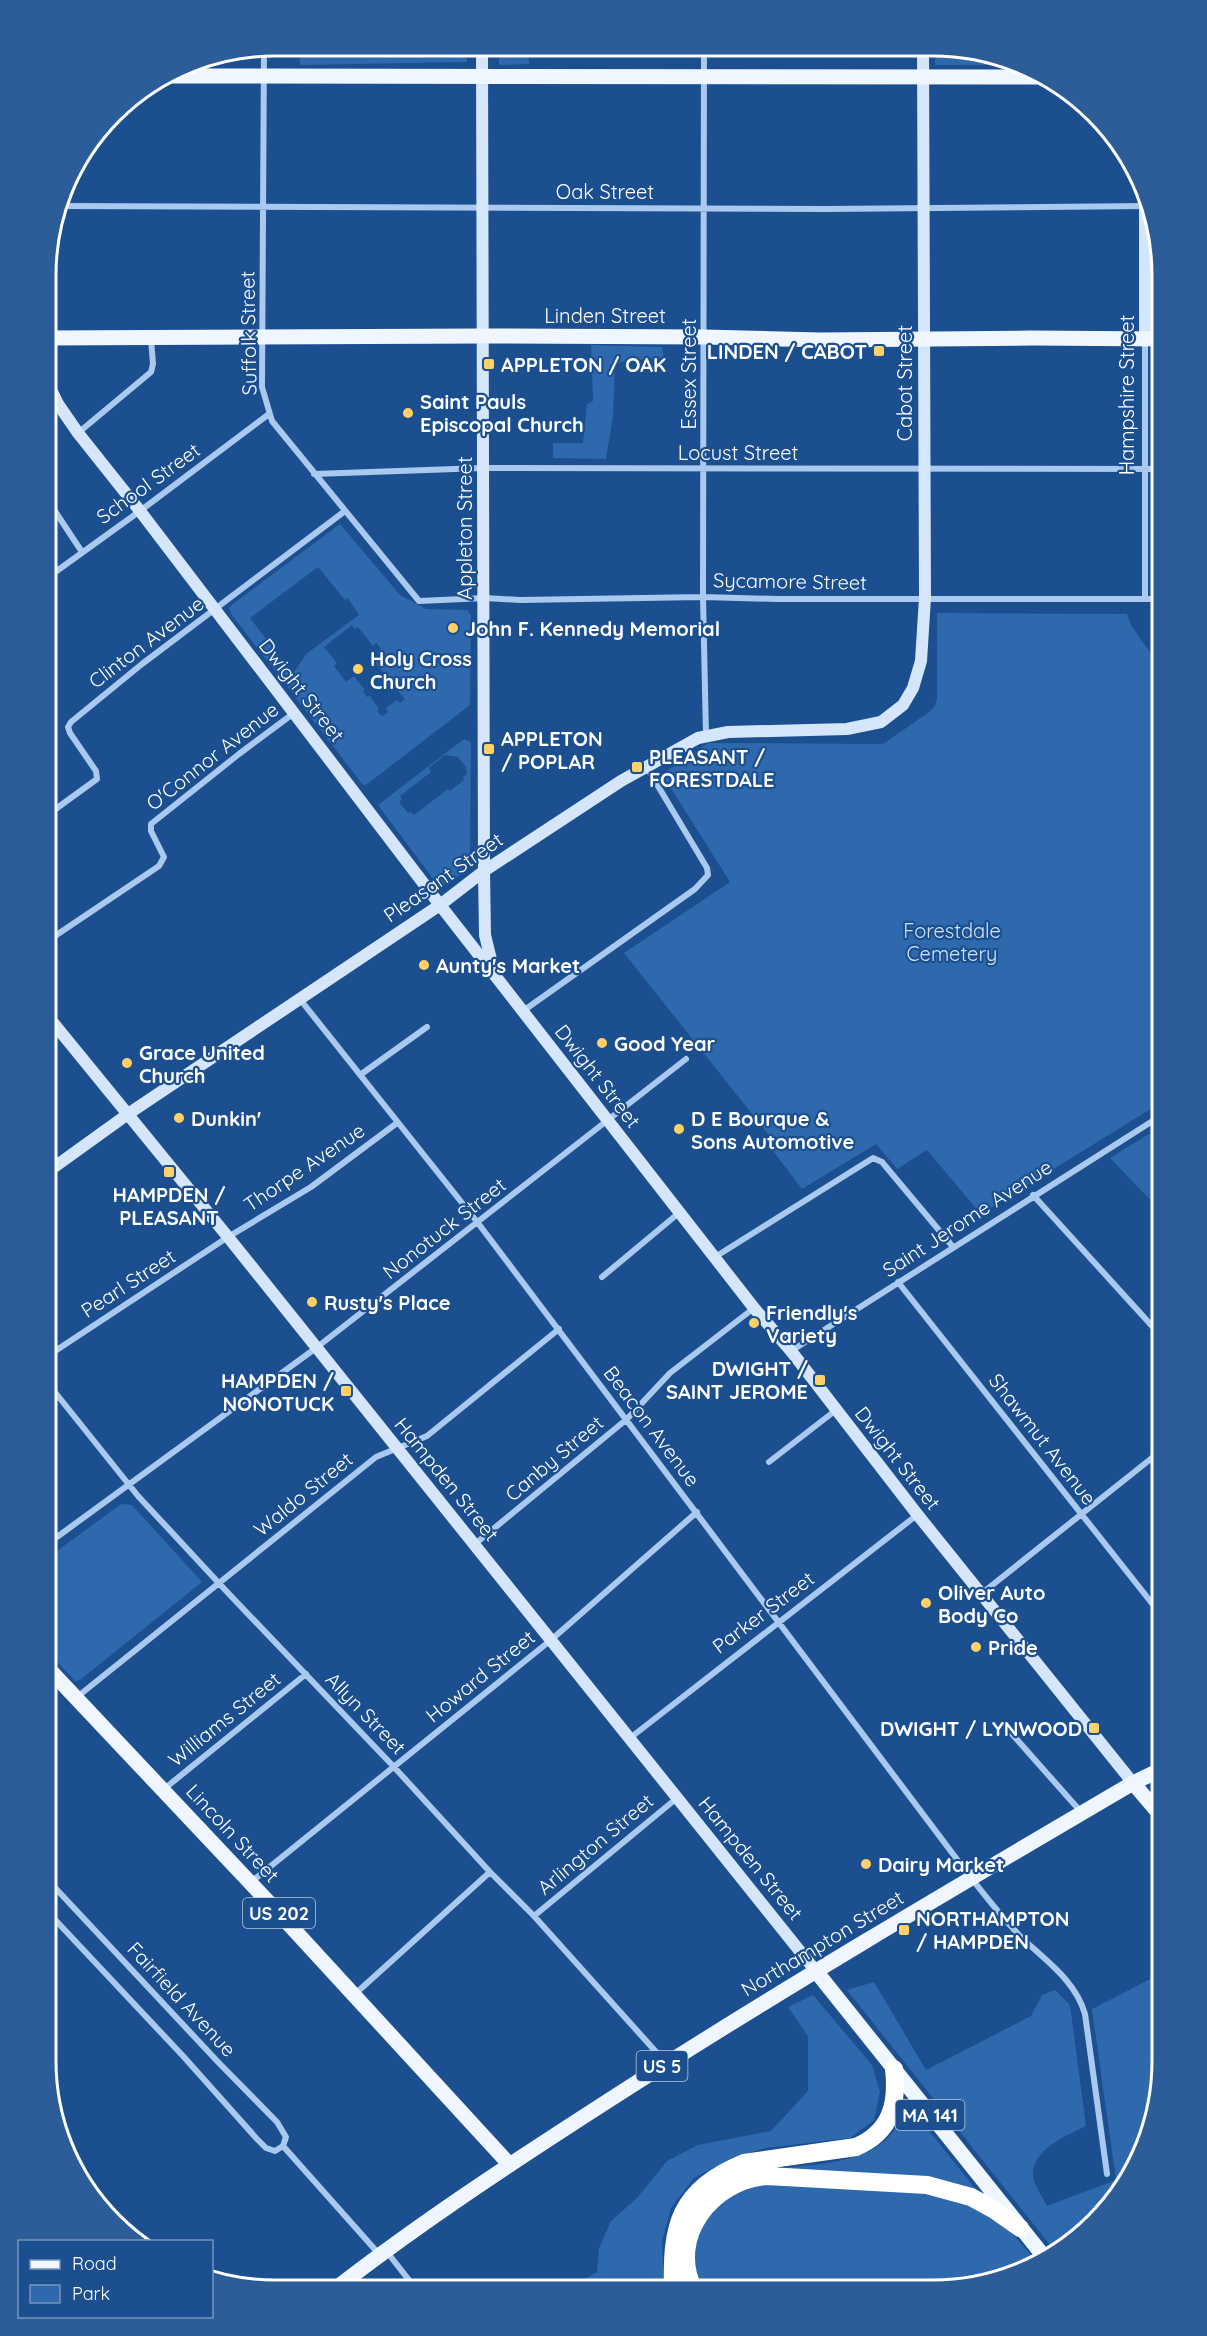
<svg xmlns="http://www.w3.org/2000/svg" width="1207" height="2336" font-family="Quicksand,sans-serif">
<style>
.green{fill:#2e69ad;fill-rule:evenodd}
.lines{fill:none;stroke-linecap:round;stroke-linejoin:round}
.street{stroke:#a9c9ee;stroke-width:6}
.secondary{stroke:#d6e6fa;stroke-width:12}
.primary{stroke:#f0f6ff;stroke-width:15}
.highway{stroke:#fff;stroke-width:18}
.poi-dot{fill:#ffd166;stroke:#1b4f8f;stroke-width:2}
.labels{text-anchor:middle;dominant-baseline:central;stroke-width:4.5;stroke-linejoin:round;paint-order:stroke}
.shield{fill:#1b4f8f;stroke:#bbcadd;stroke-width:1.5}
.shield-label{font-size:18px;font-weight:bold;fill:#fff}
.street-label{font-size:20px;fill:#fff;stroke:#1b4f8f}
.poi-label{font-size:20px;font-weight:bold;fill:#fff;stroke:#1b4f8f;text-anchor:start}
.park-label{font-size:20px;fill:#cfe3fa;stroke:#1b4f8f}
.rim{fill:none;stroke:#fff;stroke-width:3}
</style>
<rect width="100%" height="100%" fill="#1b4f8f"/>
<path class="green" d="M 300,45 L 467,46 L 467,62 L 300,65 Z
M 499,46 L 528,47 L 529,64 L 499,65 Z
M 936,49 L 977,49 L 1024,65 L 935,65 Z
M 591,345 L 662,347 L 664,357 L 615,363 L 613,417 L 606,459 L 553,458 L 553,443 L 583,443 L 587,404 L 593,401 Z
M 340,524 L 400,595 L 426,609 L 467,610 L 471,615 L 470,705 L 366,785 L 363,785 L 232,615 L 229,607 ZM 318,567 L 345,600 L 348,598 L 359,615 L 306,654 L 293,674 L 250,618 ZM 352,625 L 355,629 L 358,627 L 373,646 L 376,643 L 381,649 L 377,652 L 379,655 L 372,660 L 390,679 L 388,680 L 393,686 L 397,678 L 404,681 L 402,685 L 395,688 L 405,699 L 400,703 L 397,700 L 386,708 L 388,712 L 382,716 L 377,711 L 379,709 L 370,696 L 367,697 L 363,691 L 365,690 L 354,676 L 346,682 L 334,666 L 337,663 L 324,647 Z
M 937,613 L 1127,614 L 1131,625 L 1162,670 L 1162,1102 L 981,1214 L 927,1150 L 897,1169 L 876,1144 L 802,1189 L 767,1143 L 772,1139 L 624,953 L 730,882 L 662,774 L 708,743 L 883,744 L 929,712 L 935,706 L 937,698 Z
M 464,739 L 471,742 L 470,865 L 467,870 L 440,888 L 378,805 ZM 445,755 L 458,757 L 466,767 L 467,774 L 463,777 L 464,780 L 450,791 L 448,789 L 414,815 L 411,812 L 408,813 L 399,802 L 402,799 L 400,796 L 431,772 L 429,768 Z
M 1162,1126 L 1162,1212 L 1110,1158 Z
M 121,1504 L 132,1505 L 202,1582 L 80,1680 L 75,1681 L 45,1649 L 46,1559 Z
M 1162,1973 L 1161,2077 L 1145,2149 L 1114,2201 L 1070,2242 L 1054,2250 L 847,1990 L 874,1982 L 926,2070 L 1031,2016 L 1042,1995 L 1055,1990 L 1070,2005 L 1086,2126 C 1066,2136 1032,2149 1033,2176 C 1034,2185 1043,2198 1047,2206 L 1116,2180 L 1092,2009 Z
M 813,1995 L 872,2065 L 880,2092 L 874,2120 L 850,2138 L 765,2148 L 730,2159 L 694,2178 L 671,2208 L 662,2241 L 664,2290 L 572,2290 L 573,2286 L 597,2272 L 599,2248 L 611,2221 L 637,2198 L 667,2161 L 698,2145 L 771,2131 L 808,2091 L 808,2036 L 788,2007 Z
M 902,2097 L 982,2197 L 779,2168 C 825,2164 905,2162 902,2097 Z
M 747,2184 L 933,2192 L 973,2204 L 1013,2234 L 1036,2261 L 972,2284 L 932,2291 L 698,2290 L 691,2248 L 712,2207 Z"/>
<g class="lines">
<path class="street" d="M 264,47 L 262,387 L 272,421 L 419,601 L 485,598 L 520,600 L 703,597 L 777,599 L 1162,599
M 704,48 L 703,597 L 706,736
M 59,206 L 827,209 L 1147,206
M 1145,339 L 1145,598
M 78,433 L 151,372 L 153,364 L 151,339
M 314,474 L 483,468 L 1162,469
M 47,499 L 82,552
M 47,578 L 140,511 L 269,414
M 46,816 L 97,779 L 96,771 L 70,733 L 68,727 L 71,722 L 142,664 L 345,511
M 46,942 L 159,866 L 164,857 L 151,831 L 151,824 L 239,754 L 294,713
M 299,998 L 478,1223 L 965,1870 C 982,1892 1000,1915 1019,1935 C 1043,1959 1075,1979 1085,2014 L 1107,2174
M 523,1011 L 695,889 L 708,875 L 707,868 L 646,766
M 360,1075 L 427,1027
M 1033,1195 L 1162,1337
M 715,1257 L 873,1158 L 882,1162 L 953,1247
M 602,1277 L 680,1212
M 898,1282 L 1162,1616
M 791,1351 L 1162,1115
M 46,1357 L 228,1237 L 311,1187 L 397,1123
M 46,1381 L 138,1496 L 229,1594 L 394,1767 L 490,1872 L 534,1916 L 666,2063
M 769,1462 L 836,1410
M 475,1544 L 627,1419 L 670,1373 L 754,1308
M 46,1545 L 316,1348 L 686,1059
M 981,1594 L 1162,1450
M 77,1697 L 376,1457 L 427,1436 L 559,1329
M 1004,1725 L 1082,1813
M 630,1738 L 917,1515
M 164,1789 L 306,1674
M 251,1882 L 551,1640 L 697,1512
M 45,1909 L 183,2056 L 257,2139 L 266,2148 L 275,2151 L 283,2146 L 286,2137 L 277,2122 L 218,2062 L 45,1877
M 534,1916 L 677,1798
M 355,1994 L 490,1872
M 283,2146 L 379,2254
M 78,2177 L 137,2242
M 387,2252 L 416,2289"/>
<path class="secondary" d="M 482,46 L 484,871 L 485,935 L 493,968
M 1145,339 L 1145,192
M 47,381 L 58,404 L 78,433 L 140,511 L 440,905 L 754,1308 L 791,1351 L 917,1514 L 1133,1783
M 46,1014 L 228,1237 L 815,1970
M 46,1173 L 128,1114 L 440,905 L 484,871 L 621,781 L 698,738 L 728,732 L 847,729 L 881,722 L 903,705 L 913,688 L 921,661 L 925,598 L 923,49"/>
<path class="primary" d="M 166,76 L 1047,77
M 47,338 L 484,336 L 705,337 L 820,340 L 1032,338 L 1162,339
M 45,1665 L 274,1908 L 510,2165
M 1133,1783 L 1162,1817
M 815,1970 L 1046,2259
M 335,2289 C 420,2223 510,2164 600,2106 C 775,1993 954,1888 1133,1783 L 1162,1769"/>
<path class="highway" d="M 673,2290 C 671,2226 679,2189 744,2163 L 856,2147 C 891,2132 898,2104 894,2069
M 694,2290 C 667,2237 712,2180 767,2176 L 927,2185 L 971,2197 L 993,2209 L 1020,2228"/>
</g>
<g class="poi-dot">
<rect x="873" y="345" width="12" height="12" rx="3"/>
<rect x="483" y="358" width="12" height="12" rx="3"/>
<circle cx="408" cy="413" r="6"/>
<circle cx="453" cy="628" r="6"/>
<circle cx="358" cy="669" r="6"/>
<rect x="483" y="743" width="12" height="12" rx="3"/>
<rect x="631" y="761" width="12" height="12" rx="3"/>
<circle cx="424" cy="965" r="6"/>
<circle cx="602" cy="1043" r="6"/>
<circle cx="127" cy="1063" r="6"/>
<circle cx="179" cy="1118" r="6"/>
<circle cx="679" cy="1129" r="6"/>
<rect x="163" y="1166" width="12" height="12" rx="3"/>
<circle cx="312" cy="1302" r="6"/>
<circle cx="754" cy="1323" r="6"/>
<rect x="814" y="1374" width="12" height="12" rx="3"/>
<rect x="340" y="1385" width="12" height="12" rx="3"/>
<circle cx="926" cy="1603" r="6"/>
<circle cx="976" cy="1647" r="6"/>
<rect x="1088" y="1722" width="12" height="12" rx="3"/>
<circle cx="866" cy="1864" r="6"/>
<rect x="898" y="1924" width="12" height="12" rx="3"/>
</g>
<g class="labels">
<g class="shield">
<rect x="243" y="1898" width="72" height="30" rx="4.5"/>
<rect x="636.5" y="2051" width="51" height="30" rx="4.5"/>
<rect x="895.5" y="2100" width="69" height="30" rx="4.5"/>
</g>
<g class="shield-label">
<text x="279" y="1913">US 202</text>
<text x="662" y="2066">US 5</text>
<text x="930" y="2115">MA 141</text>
</g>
<g class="street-label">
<text x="605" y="191">Oak Street</text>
<text x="605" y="315">Linden Street</text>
<text transform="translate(248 333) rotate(-91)">Suffolk Street</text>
<text transform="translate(688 374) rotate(-90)">Essex Street</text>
<text transform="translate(904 383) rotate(-90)">Cabot Street</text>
<text transform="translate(1126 395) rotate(-90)">Hampshire Street</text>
<text x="738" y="452">Locust Street</text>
<text transform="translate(148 483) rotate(-36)">School Street</text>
<text transform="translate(464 528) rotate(-90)">Appleton Street</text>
<text transform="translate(790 581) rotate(1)">Sycamore Street</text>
<text transform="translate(146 642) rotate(-37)">Clinton Avenue</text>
<text transform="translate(302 690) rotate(52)">Dwight Street</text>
<text transform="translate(212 756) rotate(-38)">O'Connor Avenue</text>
<text transform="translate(443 877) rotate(-35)">Pleasant Street</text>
<text transform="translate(598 1076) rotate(52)">Dwight Street</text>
<text transform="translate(304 1167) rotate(-34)">Thorpe Avenue</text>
<text transform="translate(967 1218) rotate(-33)">Saint Jerome Avenue</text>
<text transform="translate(444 1228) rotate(-38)">Nonotuck Street</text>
<text transform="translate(128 1283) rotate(-33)">Pearl Street</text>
<text transform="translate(652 1426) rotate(53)">Beacon Avenue</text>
<text transform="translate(1043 1439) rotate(52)">Shawmut Avenue</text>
<text transform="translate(554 1458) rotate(-40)">Canby Street</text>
<text transform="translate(898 1458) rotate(52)">Dwight Street</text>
<text transform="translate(447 1479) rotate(51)">Hampden Street</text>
<text transform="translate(303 1494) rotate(-39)">Waldo Street</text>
<text transform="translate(763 1612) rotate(-37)">Parker Street</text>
<text transform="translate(480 1676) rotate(-39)">Howard Street</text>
<text transform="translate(366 1713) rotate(46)">Allyn Street</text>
<text transform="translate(224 1719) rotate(-39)">Williams Street</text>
<text transform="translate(233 1833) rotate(47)">Lincoln Street</text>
<text transform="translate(595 1844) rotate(-40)">Arlington Street</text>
<text transform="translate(751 1858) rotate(51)">Hampden Street</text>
<text transform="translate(822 1943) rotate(-31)">Northampton Street</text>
<text transform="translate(182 1999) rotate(47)">Fairfield Avenue</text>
</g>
<g class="poi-label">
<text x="867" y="351" text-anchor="end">LINDEN / CABOT</text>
<text x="501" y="364">APPLETON / OAK</text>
<text x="420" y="401">Saint Pauls<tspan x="420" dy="23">Episcopal Church</tspan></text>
<text x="465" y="628">John F. Kennedy Memorial</text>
<text x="370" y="658">Holy Cross<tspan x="370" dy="23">Church</tspan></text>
<text x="501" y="738">APPLETON<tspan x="501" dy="23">/ POPLAR</tspan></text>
<text x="649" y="756">PLEASANT /<tspan x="649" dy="23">FORESTDALE</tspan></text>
<text x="436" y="965">Aunty's Market</text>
<text x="614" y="1043">Good Year</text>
<text x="139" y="1052">Grace United<tspan x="139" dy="23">Church</tspan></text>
<text x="191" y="1118">Dunkin'</text>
<text x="691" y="1118">D E Bourque &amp;<tspan x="691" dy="23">Sons Automotive</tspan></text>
<text x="169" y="1194" text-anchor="middle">HAMPDEN /<tspan x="169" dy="23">PLEASANT</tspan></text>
<text x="324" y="1302">Rusty's Place</text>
<text x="766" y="1312">Friendly's<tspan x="766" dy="23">Variety</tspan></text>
<text x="808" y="1368" text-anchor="end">DWIGHT /<tspan x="808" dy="23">SAINT JEROME</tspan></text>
<text x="334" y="1380" text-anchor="end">HAMPDEN /<tspan x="334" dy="23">NONOTUCK</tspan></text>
<text x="938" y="1592">Oliver Auto<tspan x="938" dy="23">Body Co</tspan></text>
<text x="988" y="1647">Pride</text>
<text x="1082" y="1728" text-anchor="end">DWIGHT / LYNWOOD</text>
<text x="878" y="1864">Dairy Market</text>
<text x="916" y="1918">NORTHAMPTON<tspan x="916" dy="23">/ HAMPDEN</tspan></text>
</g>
<g class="park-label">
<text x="952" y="930">Forestdale<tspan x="952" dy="23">Cemetery</tspan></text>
</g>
</g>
<path d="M0 0H1207V2336H0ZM275 56H933A219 219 0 0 1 1152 275V2061A219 219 0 0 1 933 2280H275A219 219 0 0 1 56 2061V275A219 219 0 0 1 275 56Z" fill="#2d5d98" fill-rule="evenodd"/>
<path class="rim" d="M275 56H933A219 219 0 0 1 1152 275V2061A219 219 0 0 1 933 2280H275A219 219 0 0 1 56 2061V275A219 219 0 0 1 275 56Z"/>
<rect x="18" y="2240" width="195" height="78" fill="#1b4f8f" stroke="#7695bc" stroke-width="1.5"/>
<rect x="30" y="2260" width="30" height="9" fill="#f0f6ff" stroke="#7695bc" stroke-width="1.5"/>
<text x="72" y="2270" font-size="18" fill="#ffffff">Road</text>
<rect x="30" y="2285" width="30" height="18" fill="#2e69ad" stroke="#7695bc" stroke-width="1.5"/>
<text x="72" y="2300" font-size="18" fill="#ffffff">Park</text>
</svg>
